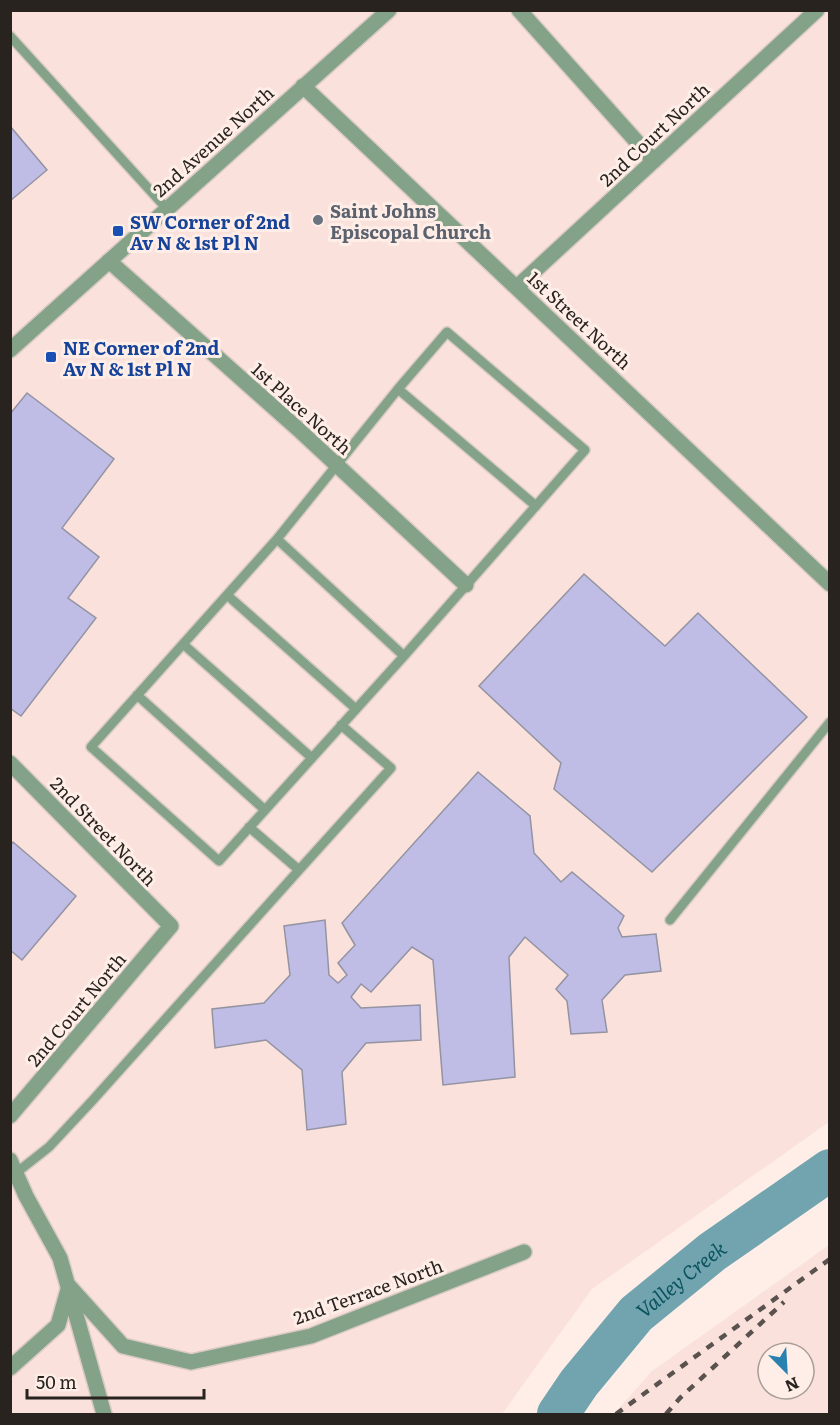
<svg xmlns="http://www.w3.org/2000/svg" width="840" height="1425" font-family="Literata,serif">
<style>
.industrial{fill:#fbe1dc;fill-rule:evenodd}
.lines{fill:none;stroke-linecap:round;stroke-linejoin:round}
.river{stroke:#72a4af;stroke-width:42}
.building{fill:#bfbde5;stroke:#9393a1;stroke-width:1.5}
.service-casing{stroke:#d8c9c3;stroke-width:12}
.minor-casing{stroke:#d8c9c3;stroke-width:18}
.tertiary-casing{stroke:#d8c9c3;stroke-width:18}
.service{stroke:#83a287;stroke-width:9}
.minor{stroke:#83a287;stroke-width:15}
.tertiary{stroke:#83a287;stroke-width:15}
.rail{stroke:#5a524e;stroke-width:4.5;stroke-dasharray:8 8;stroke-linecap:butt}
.worship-dot{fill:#6b7280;stroke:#feeee7;stroke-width:2}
.transit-dot{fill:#1a4fb4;stroke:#feeee7;stroke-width:2}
.labels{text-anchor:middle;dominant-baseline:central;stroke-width:6;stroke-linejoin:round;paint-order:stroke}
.street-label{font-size:18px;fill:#292320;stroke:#feeee7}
.worship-label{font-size:18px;font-weight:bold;fill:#5b616d;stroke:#feeee7;text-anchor:start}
.transit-label{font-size:18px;font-weight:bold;fill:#164399;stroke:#feeee7;text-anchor:start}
.water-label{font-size:20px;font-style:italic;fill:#0b5460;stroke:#feeee7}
</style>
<rect width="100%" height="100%" fill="#feeee7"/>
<path class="industrial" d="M 10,11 L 829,11 L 829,1122 L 592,1289 L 502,1414 L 11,1414 Z
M 829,1245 L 829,1414 L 614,1414 L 652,1371 ZM 768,1353 L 804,1353 L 804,1389 L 768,1389 Z"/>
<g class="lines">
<path class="river" id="s1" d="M 558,1414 L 579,1383 L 636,1314 L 712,1252 L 830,1170"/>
</g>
<path class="building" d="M 10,126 L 47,170 L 10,201 Z
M 27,393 L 114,459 L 62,528 L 99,557 L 68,598 L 96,618 L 21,716 L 10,708 L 10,414 Z
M 584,574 L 665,646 L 698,613 L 807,717 L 652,872 L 554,789 L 561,763 L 479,686 Z
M 478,772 L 530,816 L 534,853 L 561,882 L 572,872 L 624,916 L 618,928 L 622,937 L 656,934 L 661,971 L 625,975 L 602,1000 L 607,1032 L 571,1034 L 567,1001 L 556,989 L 568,975 L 525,937 L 509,957 L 515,1077 L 443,1085 L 433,960 L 412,947 L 371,992 L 361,984 L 351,997 L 361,1008 L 420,1005 L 421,1040 L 366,1043 L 342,1072 L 346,1124 L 307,1130 L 302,1070 L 266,1040 L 215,1048 L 212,1009 L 264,1003 L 290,975 L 284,926 L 325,920 L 329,975 L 338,983 L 347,975 L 338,963 L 355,945 L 342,923 Z
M 13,842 L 76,896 L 22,960 L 10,950 L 10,846 Z"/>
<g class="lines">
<defs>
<path id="service" d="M 10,36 L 167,209
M 277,539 L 398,389
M 227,595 L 356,709
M 183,644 L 312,758
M 404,656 L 277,539 L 91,747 L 219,861 L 404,656 L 585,450 L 447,332 L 398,389 L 536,506
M 137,695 L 265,810
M 249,827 L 299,870 L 391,768 L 341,725
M 670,920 L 830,722
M 16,1173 L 49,1147 L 92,1101 L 299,870"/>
<path id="minor" d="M 519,10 L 654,161
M 303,86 L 830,584
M 109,261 L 298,429 L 466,585
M 517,287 L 817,10
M 10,763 L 171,926 L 10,1116
M 10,1160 L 26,1196 L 60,1258 L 104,1414
M 10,1368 L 58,1325 L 69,1286 L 123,1346 L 191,1362 L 311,1336 L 524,1252"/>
<path id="tertiary" d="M 10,350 L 389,10"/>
</defs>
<use href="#service" class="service-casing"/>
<use href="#minor" class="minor-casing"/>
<use href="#tertiary" class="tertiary-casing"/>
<use href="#service" class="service"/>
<use href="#minor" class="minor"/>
<use href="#tertiary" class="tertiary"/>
<path class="rail" d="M 616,1414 L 830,1259
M 666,1414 L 680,1398 L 784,1302"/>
</g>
<circle class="worship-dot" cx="318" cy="220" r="6"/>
<g class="transit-dot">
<rect x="112" y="225" width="12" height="12" rx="3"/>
<rect x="45" y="351" width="12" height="12" rx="3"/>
</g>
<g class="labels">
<g class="street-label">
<text transform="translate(654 134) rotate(-43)">2nd Court North</text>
<text transform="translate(213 141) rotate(-42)">2nd Avenue North</text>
<text transform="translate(580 320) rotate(43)">1st Street North</text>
<text transform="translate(302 408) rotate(42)">1st Place North</text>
<text transform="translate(104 831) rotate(46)">2nd Street North</text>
<text transform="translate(76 1009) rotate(-50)">2nd Court North</text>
<text transform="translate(368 1291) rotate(-20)">2nd Terrace North</text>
</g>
<g class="worship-label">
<text x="330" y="210">Saint Johns<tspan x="330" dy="21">Episcopal Church</tspan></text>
</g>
<g class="transit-label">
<text x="130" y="221">SW Corner of 2nd<tspan x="130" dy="21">Av N &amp; 1st Pl N</tspan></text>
<text x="63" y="347">NE Corner of 2nd<tspan x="63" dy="21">Av N &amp; 1st Pl N</tspan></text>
</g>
<g class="water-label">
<text stroke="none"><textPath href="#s1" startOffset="184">Valley Creek</textPath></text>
</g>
</g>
<rect width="840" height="1425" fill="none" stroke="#292320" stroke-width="24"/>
<g transform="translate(786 1371) rotate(156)"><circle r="28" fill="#feeee7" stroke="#a99d97" stroke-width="1.5"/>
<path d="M0-4.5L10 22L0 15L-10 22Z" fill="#2a81b0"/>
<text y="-9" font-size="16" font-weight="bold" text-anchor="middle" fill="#292320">N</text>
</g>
<path d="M27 1389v9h177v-9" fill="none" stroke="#292320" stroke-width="3"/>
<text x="36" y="1389" font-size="18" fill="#292320" stroke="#feeee7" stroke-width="4.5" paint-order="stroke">50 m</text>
</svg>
